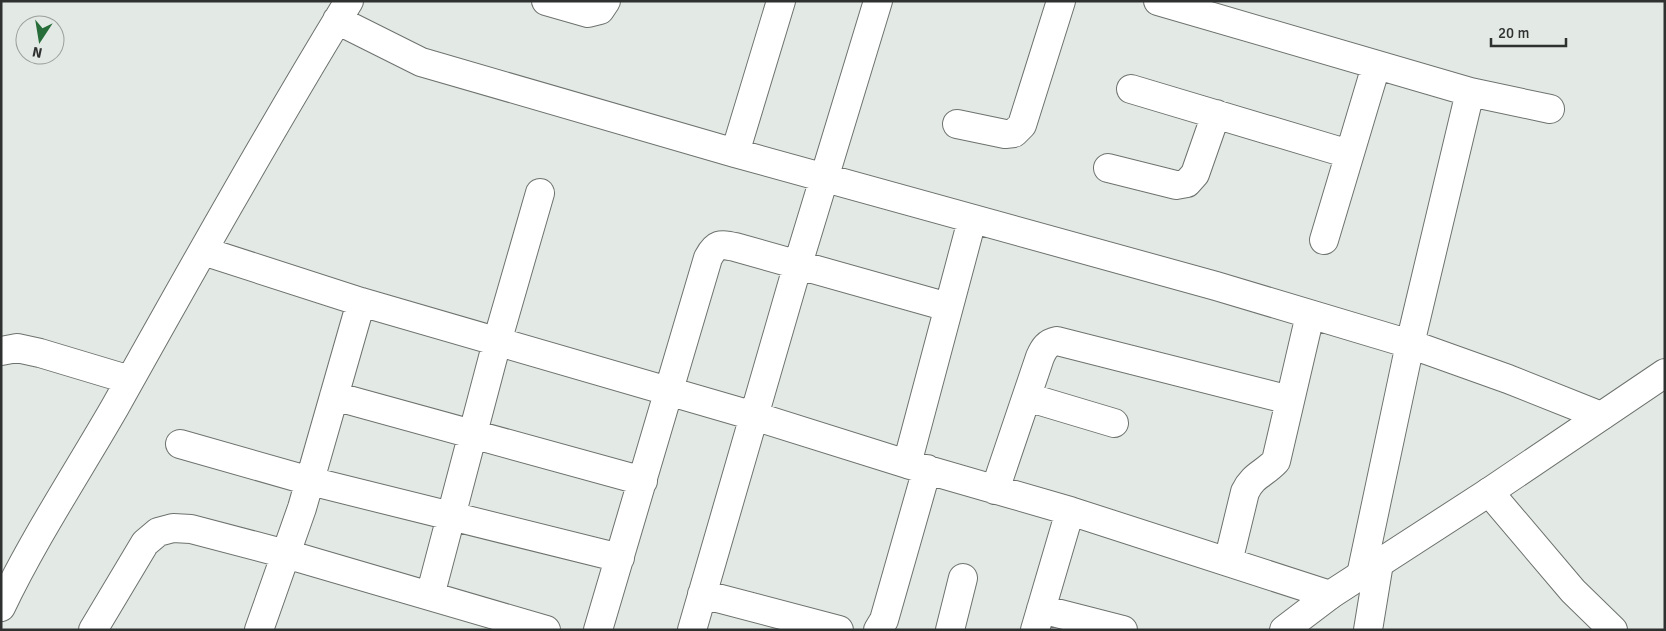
<svg xmlns="http://www.w3.org/2000/svg" width="1666" height="631" font-family="Signika,sans-serif">
<style>
.lines{fill:none;stroke-linecap:round;stroke-linejoin:round}
.street-casing{stroke:#6d726e;stroke-width:30}
.secondary-casing{stroke:#6d726e;stroke-width:30}
.street{stroke:#fff;stroke-width:28}
.secondary{stroke:#fff;stroke-width:28}
</style>
<rect width="100%" height="100%" fill="#e3e9e4"/>
<g class="lines">
<defs>
<path id="street" d="M 546,1 L 588,13 L 600,10 L 606,1
M 1158,1 L 1470,92 L 1410,344 L 1361,575
M 337,20 L 421,62 L 735,153 L 1216,286 L 1410,344 L 1508,379 L 1601,416
M 1131,89 L 1349,154
M 1470,92 L 1550,109
M 957,124 L 1005,134 L 1014,133 L 1022,125 L 1061,1
M 735,153 L 781,1
M 1108,168 L 1176,185 L 1187,183 L 1195,174 L 1216,114
M 1324,240 L 1376,66
M 203,251 L 361,302 L 754,416 L 907,464 L 1070,511 L 1330,595
M 1,351 L 17,348 L 40,353 L 130,380
M 334,396 L 643,481
M 1027,397 L 1114,423
M 180,444 L 310,481 L 620,558
M 907,464 L 972,220
M 995,490 L 1040,357 C 1044,348 1047,343 1057,341 L 1290,400
M 1489,492 L 1573,591 L 1613,630
M 1228,562 L 1245,492 C 1253,475 1264,474 1276,461 L 1310,315
M 702,594 L 839,630
M 430,596 L 497,342 L 540,193
M 1,607 C 34,538 77,473 115,407 C 191,271 268,134 349,1
M 1041,609 L 1123,630
M 93,630 L 145,543 L 158,532 L 173,528 L 191,529 L 286,554 L 546,630
M 259,630 L 302,508 L 361,302
M 598,630 L 708,258 C 716,243 720,244 735,247 L 948,307
M 692,630 L 798,264 L 878,1
M 878,630 L 884,620 L 927,469
M 950,630 L 963,578
M 1035,630 L 1070,511
M 1368,630 L 1379,563"/>
<path id="secondary" d="M 1284,630 L 1330,595 L 1489,492 L 1665,373"/>
</defs>
<use href="#street" class="street-casing"/>
<use href="#secondary" class="secondary-casing"/>
<use href="#street" class="street"/>
<use href="#secondary" class="secondary"/>
</g>
<rect width="1666" height="631" fill="none" stroke="#2f3130" stroke-width="5"/>
<g transform="translate(40 40) rotate(192)"><circle r="24" fill="#e3e9e4" stroke="#9b9f9c"/>
<path d="M0-4L9 19L0 12L-9 19Z" fill="#266d39"/>
<text y="-8" font-size="14" font-weight="bold" text-anchor="middle" fill="#2f3130">N</text>
</g>
<path d="M1491 38v8h75v-8" fill="none" stroke="#2f3130" stroke-width="2.5"/>
<text x="1498" y="38" font-size="15" fill="#2f3130" stroke="#e3e9e4" stroke-width="4" paint-order="stroke">20 m</text>
</svg>
